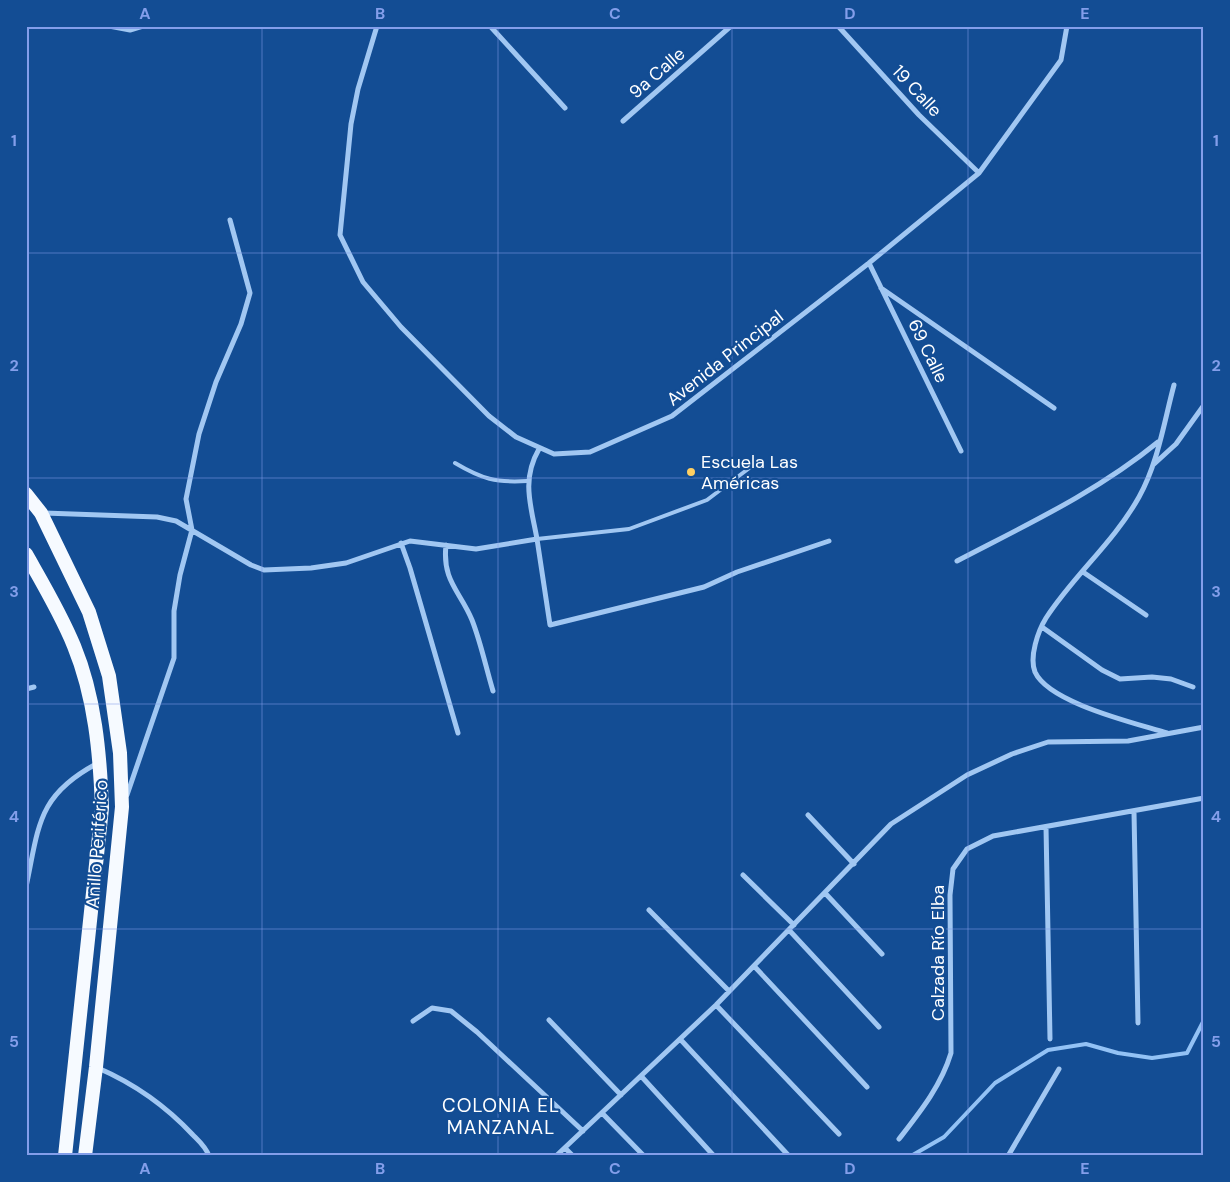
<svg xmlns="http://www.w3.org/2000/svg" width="1230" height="1182" font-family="'DM Sans',sans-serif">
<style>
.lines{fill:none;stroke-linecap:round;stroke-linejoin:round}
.stream{stroke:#93c2f5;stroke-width:4}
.service{stroke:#a1c7f2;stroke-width:4}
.minor{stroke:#a1c7f2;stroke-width:5}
.trunk{stroke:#f6faff;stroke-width:14}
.grid{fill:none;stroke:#839eea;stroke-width:1;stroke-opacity:0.55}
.poi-dot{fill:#ffcf62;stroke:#134d94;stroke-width:2}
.labels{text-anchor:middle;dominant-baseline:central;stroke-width:4.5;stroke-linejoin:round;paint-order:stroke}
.street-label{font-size:18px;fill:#fff;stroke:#134d94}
.poi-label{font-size:18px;fill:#fff;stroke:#134d94;text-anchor:start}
.neighbourhood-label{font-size:19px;letter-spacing:1px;fill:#fff;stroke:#134d94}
.neatline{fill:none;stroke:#839eea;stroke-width:2}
.grid-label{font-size:16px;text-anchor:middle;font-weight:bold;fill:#839eea}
</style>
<rect width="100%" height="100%" fill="#134d94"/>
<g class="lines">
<path class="stream" d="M 911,1156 L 944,1137 L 995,1083 L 1048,1050 L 1086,1044 L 1118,1053 L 1152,1058 L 1187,1053 L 1204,1020"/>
<path class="service" d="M 455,463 C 482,479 496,483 527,481
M 537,539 L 629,529 L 707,500 L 756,463"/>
<path class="minor" d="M 109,26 L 130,30 L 143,26
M 377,26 L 358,89 L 351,124 L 340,235 L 363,282 L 401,327 L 489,416 L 516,437 L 554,454 L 590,452 L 672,416 L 869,263 L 979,173 L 1061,60 L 1067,26
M 490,26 L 565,108
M 838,26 L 919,115 L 979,173
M 623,121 L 731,26
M 869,263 L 961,451
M 881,288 L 1054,408
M 1153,465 L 1176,444 L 1204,405
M 44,513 L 157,517 L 176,521 L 251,565 L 264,570 L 311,568 L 346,563 L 410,541 L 476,549 L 537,539 C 531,506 521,480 539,449
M 537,539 L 550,625 L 704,587 L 737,572 L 829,541
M 401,543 L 410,568 L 458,733
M 446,545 C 442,581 460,591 472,620 C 481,643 486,668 493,691
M 957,561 C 1026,525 1097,492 1158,442
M 1083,572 L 1146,615
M 1042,627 L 1102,670 L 1120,679 L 1152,677 L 1171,679 L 1193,687
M 26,689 L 34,687
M 1167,733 C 1135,723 1049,703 1035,672 C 1029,657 1038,631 1046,618 C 1074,575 1114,542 1139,497 C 1158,463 1164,422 1174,385
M 127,795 L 174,658 L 174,611 L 180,575 L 192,530 L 186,499 L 199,434 L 216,382 L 241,324 L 250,293 L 230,220
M 1134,812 L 1138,1023
M 808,815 L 854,864
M 1046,827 L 1050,1039
M 743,875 L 794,925
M 26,887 C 39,826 37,795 98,763
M 825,893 L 882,954
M 649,910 L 729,991
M 789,930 L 879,1027
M 754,966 L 867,1087
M 716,1005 L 839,1134
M 549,1020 L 621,1095
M 413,1021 L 432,1008 L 451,1011 L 477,1032 L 583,1131
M 680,1039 L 789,1156
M 98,1068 C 135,1084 165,1105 193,1135 C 199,1141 206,1147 209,1156
M 641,1076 L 714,1156
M 602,1113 L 644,1156
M 899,1139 C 920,1112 941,1086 951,1053 L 950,895 L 953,869 L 967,849 L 993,836 L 1204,798
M 565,1148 L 573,1156
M 556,1156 L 716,1005 L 891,824 L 967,775 L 1012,754 L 1048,742 L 1128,741 L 1204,727
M 1008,1156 L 1059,1069"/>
<path class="trunk" d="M 26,494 L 41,513 L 89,612 L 109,676 L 120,753 L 122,807 L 96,1067 L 85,1156
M 26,554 C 43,584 61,614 74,646 C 95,697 100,754 102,808 L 65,1156"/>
</g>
<path class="grid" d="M 262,26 L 262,1156M 498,26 L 498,1156M 732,26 L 732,1156M 968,26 L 968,1156M 26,253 L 1204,253M 26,478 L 1204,478M 26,704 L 1204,704M 26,929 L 1204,929"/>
<circle class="poi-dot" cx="691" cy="472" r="5"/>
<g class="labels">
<g class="street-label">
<text transform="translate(657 73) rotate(-41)">9a Calle</text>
<text transform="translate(917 91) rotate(47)">19 Calle</text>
<text transform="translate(928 351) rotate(64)">69 Calle</text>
<text transform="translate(725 358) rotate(-38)">Avenida Principal</text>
<text transform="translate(97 844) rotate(-86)">Anillo Periférico</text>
<text transform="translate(938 953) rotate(-90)">Calzada Río Elba</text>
</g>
<g class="poi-label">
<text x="701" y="462">Escuela Las<tspan x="701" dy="21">Américas</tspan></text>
</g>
<g class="neighbourhood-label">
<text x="501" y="1105">COLONIA EL<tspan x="501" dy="22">MANZANAL</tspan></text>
</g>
</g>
<rect width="1230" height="1182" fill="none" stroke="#134d94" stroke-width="55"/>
<rect x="28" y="28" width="1174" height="1126" class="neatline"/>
<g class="grid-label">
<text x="145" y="19">A</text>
<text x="380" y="19">B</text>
<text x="615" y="19">C</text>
<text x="850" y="19">D</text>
<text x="1085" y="19">E</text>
<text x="14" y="146">1</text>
<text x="1216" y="146">1</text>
<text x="14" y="371">2</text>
<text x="1216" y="371">2</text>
<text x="14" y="597">3</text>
<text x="1216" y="597">3</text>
<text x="14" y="822">4</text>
<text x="1216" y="822">4</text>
<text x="14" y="1047">5</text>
<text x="1216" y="1047">5</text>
<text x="145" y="1174">A</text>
<text x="380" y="1174">B</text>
<text x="615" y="1174">C</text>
<text x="850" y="1174">D</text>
<text x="1085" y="1174">E</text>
</g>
</svg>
